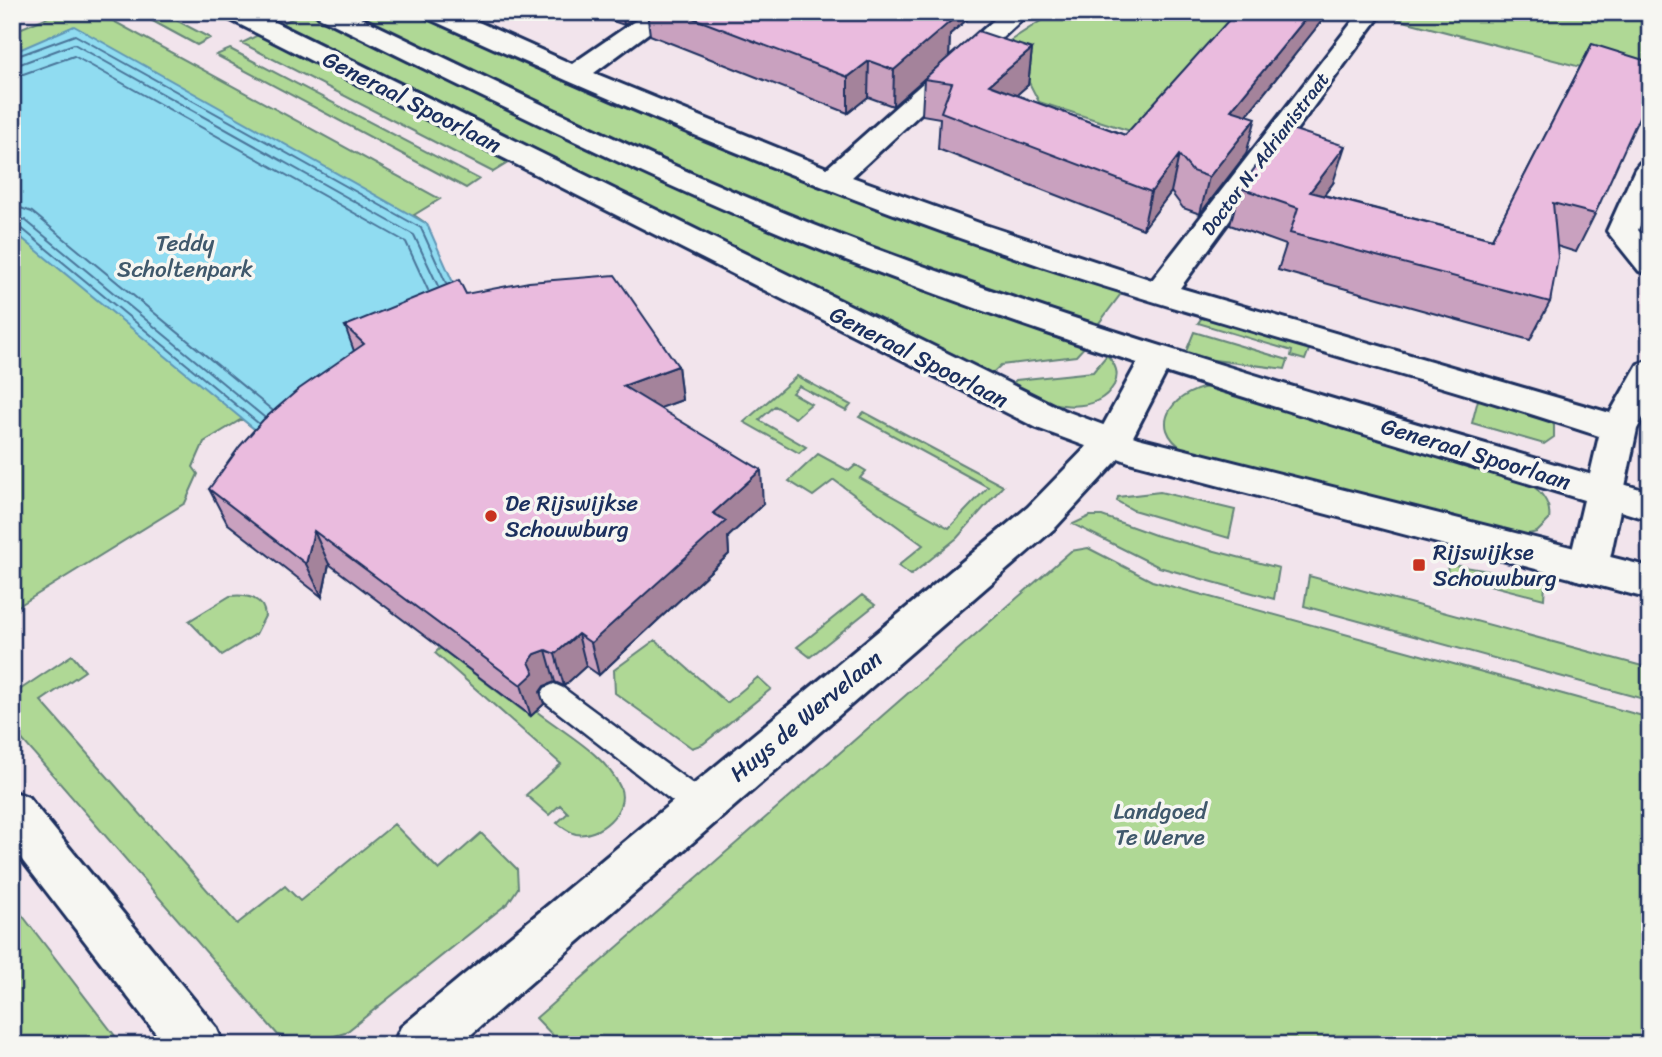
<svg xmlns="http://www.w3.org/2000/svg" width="1662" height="1057" font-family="Sriracha,sans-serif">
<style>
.green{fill:#afd895;stroke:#65847a;stroke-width:2}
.water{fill:#90dcf1;stroke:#6197b6;stroke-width:2}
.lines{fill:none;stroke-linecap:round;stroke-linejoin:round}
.shore{stroke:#4a7499;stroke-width:2}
.lane-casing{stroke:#1b2f5e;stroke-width:5}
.street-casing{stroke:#1b2f5e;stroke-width:6}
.secondary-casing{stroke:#1b2f5e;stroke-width:6}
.lane{fill:#f6f6f2;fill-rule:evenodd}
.street{fill:#f6f6f2;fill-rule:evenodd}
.secondary{fill:#f6f6f2;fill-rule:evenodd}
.wall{fill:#c9a1bf;stroke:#1b2f5e;stroke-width:2}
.shaded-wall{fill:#a4839b;stroke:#1b2f5e;stroke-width:2}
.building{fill:#eabbde;stroke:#1b2f5e;stroke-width:2}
.poi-dot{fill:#c8321e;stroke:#f6f6f2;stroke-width:2.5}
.labels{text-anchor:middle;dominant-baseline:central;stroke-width:7;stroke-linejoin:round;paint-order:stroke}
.far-street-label{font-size:19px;fill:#1b2f5e;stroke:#f6f6f2}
.street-label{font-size:23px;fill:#1b2f5e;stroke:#f6f6f2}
.park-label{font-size:23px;fill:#40596c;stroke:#f6f6f2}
.poi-label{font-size:23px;fill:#1b2f5e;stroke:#f6f6f2;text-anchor:start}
</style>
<rect width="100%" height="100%" fill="#f2e4ec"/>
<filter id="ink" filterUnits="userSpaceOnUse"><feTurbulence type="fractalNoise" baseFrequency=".0143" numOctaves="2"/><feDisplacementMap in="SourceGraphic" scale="14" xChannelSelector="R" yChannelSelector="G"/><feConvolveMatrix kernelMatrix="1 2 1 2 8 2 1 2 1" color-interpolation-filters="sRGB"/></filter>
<g filter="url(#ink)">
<path class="green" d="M 60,12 L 97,12 L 440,199 L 414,215 L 427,224 L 281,451 L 242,419 L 204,442 L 193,467 L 198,474 L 185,503 L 12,610 L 12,32 Z
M 136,12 L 161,12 L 210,38 L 197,45 Z
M 306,12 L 628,164 L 1088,343 L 1076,356 L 1001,365 L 986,379 L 278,25 Z
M 345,12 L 414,12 L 753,160 L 850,197 L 1123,291 L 1096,327 L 862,244 L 700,179 Z
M 1137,12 L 1250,12 L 1140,134 L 1039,102 L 1008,42 L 1053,13 L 1131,17 Z
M 1369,12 L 1650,12 L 1650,85 Z
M 260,34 L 511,161 L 493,172 L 242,43 Z
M 230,49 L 479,179 L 466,188 L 216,55 Z
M 1203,316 L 1310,347 L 1305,360 L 1291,356 L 1292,351 L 1198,323 Z
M 1194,332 L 1288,360 L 1285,369 L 1190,357 L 1185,354 Z
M 1107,355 C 1115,364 1120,373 1114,385 C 1092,422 1037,400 1006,390 L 1016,380 L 1093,372 Z
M 797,376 L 851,405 L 846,411 L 799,386 L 792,393 L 811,404 L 795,418 L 775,406 L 759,420 L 806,447 L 799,453 L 744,422 Z
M 1216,386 L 1526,480 C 1539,490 1552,502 1549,520 L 1537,532 L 1519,536 L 1186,451 C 1143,425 1177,388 1216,386 Z
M 1479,396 L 1548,418 L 1554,425 L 1554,437 L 1544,444 L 1472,423 Z
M 864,412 L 1003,486 L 957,538 L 911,575 L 898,566 L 923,545 L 834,480 L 813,496 L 789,481 L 818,454 L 849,471 L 856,465 L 866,471 L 860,478 L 949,528 L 988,487 L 859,417 Z
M 1160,492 L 1235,510 L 1229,538 L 1133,510 L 1117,501 L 1118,497 Z
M 1090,516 L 1102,516 L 1155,535 L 1279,568 L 1274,599 L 1159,567 L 1073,524 Z
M 1088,548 L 1152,581 L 1650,718 L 1650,1045 L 562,1045 L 536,1018 L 1071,551 Z
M 1448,564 L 1540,580 L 1545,584 L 1544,599 L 1447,574 Z
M 1309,576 L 1646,667 L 1647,700 L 1304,606 Z
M 862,595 L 875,605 L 810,657 L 797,647 Z
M 230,596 C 245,594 264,597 265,616 L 256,634 L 222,655 L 189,621 Z
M 655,640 L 727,703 L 758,677 L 771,689 L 703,744 L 692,748 L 615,693 L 614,670 Z
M 440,648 L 530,716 L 536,711 C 563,732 606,755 620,787 C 630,811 598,838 576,834 C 568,832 563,827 557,823 L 568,813 L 560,805 L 549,815 L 526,795 L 561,764 L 435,653 Z
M 72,655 L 85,671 L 41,701 L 237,924 L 285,886 L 300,901 L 394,824 L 439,870 L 481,833 L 517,869 L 518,888 L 508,903 L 345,1033 L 310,1043 L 278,1035 L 12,728 L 12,695 Z
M 12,902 L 122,1045 L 12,1045 Z"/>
<path class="water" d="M 74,26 L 427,224 L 468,316 L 281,451 L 12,230 L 12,53 Z"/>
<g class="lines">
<path class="shore" d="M 12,58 L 75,35 L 421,228 L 446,283
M 12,67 L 74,44 L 414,235 L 438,286
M 12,78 L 74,56 L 406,242 L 428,290
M 12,205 L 32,212 L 272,410
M 12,216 L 25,220 L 264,417
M 12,225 L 20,227 L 258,423"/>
<defs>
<path id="lane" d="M 554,684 L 563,688 L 709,796 L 712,805 L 709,814 L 699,817 L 689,814 L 545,702 L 541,695 L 545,688 Z"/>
<path id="street" d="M 422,12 L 456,12 L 572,64 L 648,12 L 677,12 L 594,73 L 827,168 L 1003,12 L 1030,12 L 852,177 L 982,224 L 1152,280 L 1360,12 L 1383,12 L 1180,288 L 1610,413 L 1638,364 L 1650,360 L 1650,405 L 1637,429 L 1608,568 L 1602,579 L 1588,583 L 1574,579 L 1568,568 L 1599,436 C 1415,375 1226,327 1041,266 C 831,196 627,109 425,17 Z
M 1650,160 L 1650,203 L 1638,230 L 1650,244 L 1650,274 L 1639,271 L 1607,231 L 1635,169 L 1640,163 Z
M 1157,346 L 1169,349 L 1174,357 L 1125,452 L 1056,527 L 459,1045 L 393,1045 L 401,1027 L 1028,507 L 1098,435 L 1145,349 Z
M 12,791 L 28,797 L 216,1027 L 224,1045 L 165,1045 L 12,847 Z"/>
<path id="secondary" d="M 222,12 L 254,12 L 1063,410 L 1138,438 L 1650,567 L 1650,599 L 1129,462 L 1037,428 L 225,17 Z
M 316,12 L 349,12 C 521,94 692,180 871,247 C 1126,342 1389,415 1650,492 L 1650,520 C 1381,438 1108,362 846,260 C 666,189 493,102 319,17 Z"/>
</defs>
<use href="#lane" class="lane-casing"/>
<use href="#street" class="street-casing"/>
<use href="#secondary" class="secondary-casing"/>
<use href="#lane" class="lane"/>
<use href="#street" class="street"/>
<use href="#secondary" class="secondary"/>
</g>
<path class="wall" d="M 604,12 L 644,12 L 624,25 L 604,18 Z
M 647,12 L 976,12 L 950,34 L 949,57 L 893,106 L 868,97 L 848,113 L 650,35 Z
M 1324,18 L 1247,115 L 1246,154 L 1200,214 L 1183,208 L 1171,192 L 1143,229 L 938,149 L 940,118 L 922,115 L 924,79 L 1032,49 L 1028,85 L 1016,95 L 1125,135 Z
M 1592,44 L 1595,214 L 1576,252 L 1557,246 L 1550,302 L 1530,340 L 1278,270 L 1286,245 L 1230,225 L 1240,188 L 1333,183 L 1324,195 L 1492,239 Z
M 466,294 L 678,366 L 682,400 L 659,408 L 763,504 L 728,537 L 729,554 L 599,675 L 586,666 L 564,686 L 555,682 L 544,686 L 540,692 L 544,704 L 531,716 L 329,564 L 322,597 L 227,523 L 209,489 L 354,351 L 345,326 Z"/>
<path class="shaded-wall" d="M 622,12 L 644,12 L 624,25 Z
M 937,12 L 976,12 L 950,34 L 949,57 L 893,106 L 894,70 L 933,15 Z
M 1311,12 L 1326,12 L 1324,18 L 1222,146 L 1231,110 Z
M 1032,49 L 1028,85 L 986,122 L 989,85 Z
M 869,61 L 868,97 L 848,113 L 848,77 Z
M 1256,118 L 1246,154 L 1200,214 L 1209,177 Z
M 1345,146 L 1333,183 L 1298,229 L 1310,192 Z
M 1179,155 L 1171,192 L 1143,229 L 1151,192 Z
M 678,366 L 682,400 L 628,420 L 623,386 Z
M 761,470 L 763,504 L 728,537 L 729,554 L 599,675 L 591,643 L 713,513 Z
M 314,531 L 329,564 L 322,597 L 306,564 Z
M 578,634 L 586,666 L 564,686 L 555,654 Z
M 546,650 L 555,682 L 544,686 L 540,692 L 544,704 L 531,716 L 521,685 L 529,662 L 535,654 Z"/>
<path class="building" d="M 677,12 L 937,12 L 933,15 L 951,21 L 894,70 L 869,61 L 848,77 Z
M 1236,12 L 1311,12 L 1231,110 L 1256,118 L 1209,177 L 1192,171 L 1179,155 L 1151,192 L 941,112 L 952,83 L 924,79 L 978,31 L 1032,49 L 989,85 L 1125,135 Z
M 1592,44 L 1650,62 L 1650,93 L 1595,214 L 1553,203 L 1558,257 L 1550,302 L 1290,233 L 1298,208 L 1240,188 L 1285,127 L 1345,146 L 1310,192 L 1492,239 Z
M 615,275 L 678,366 L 623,386 L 761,470 L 713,513 L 726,521 L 591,643 L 578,634 L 555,654 L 546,650 L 535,654 L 529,662 L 534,673 L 521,685 L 314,531 L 306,564 L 209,489 L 240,446 L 263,420 L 299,389 L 364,344 L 345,326 L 459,280 L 466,294 L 529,282 Z"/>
</g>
<g class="poi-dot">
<circle cx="491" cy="516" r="7"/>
<rect x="1412" y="558" width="14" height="14" rx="3.5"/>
</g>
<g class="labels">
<g class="far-street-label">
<text transform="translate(1265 154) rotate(-53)">Doctor N. Adrianistraat</text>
</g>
<g class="street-label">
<text transform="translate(412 102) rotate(27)">Generaal Spoorlaan</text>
<text transform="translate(919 357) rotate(27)">Generaal Spoorlaan</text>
<text transform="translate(1476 454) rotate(17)">Generaal Spoorlaan</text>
<text transform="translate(806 716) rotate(-40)">Huys de Wervelaan</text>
</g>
<g class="park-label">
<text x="185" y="243">Teddy<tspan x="185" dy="26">Scholtenpark</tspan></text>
<text x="1160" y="811">Landgoed<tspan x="1160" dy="26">Te Werve</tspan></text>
</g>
<g class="poi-label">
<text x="505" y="503">De Rijswijkse<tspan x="505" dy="26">Schouwburg</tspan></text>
<text x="1433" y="552">Rijswijkse<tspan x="1433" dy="26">Schouwburg</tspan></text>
</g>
</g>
<rect width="1662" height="1057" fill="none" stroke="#f6f6f2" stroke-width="42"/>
<rect x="21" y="21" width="1620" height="1015" fill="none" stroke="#1b2f5e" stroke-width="2.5" filter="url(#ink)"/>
</svg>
